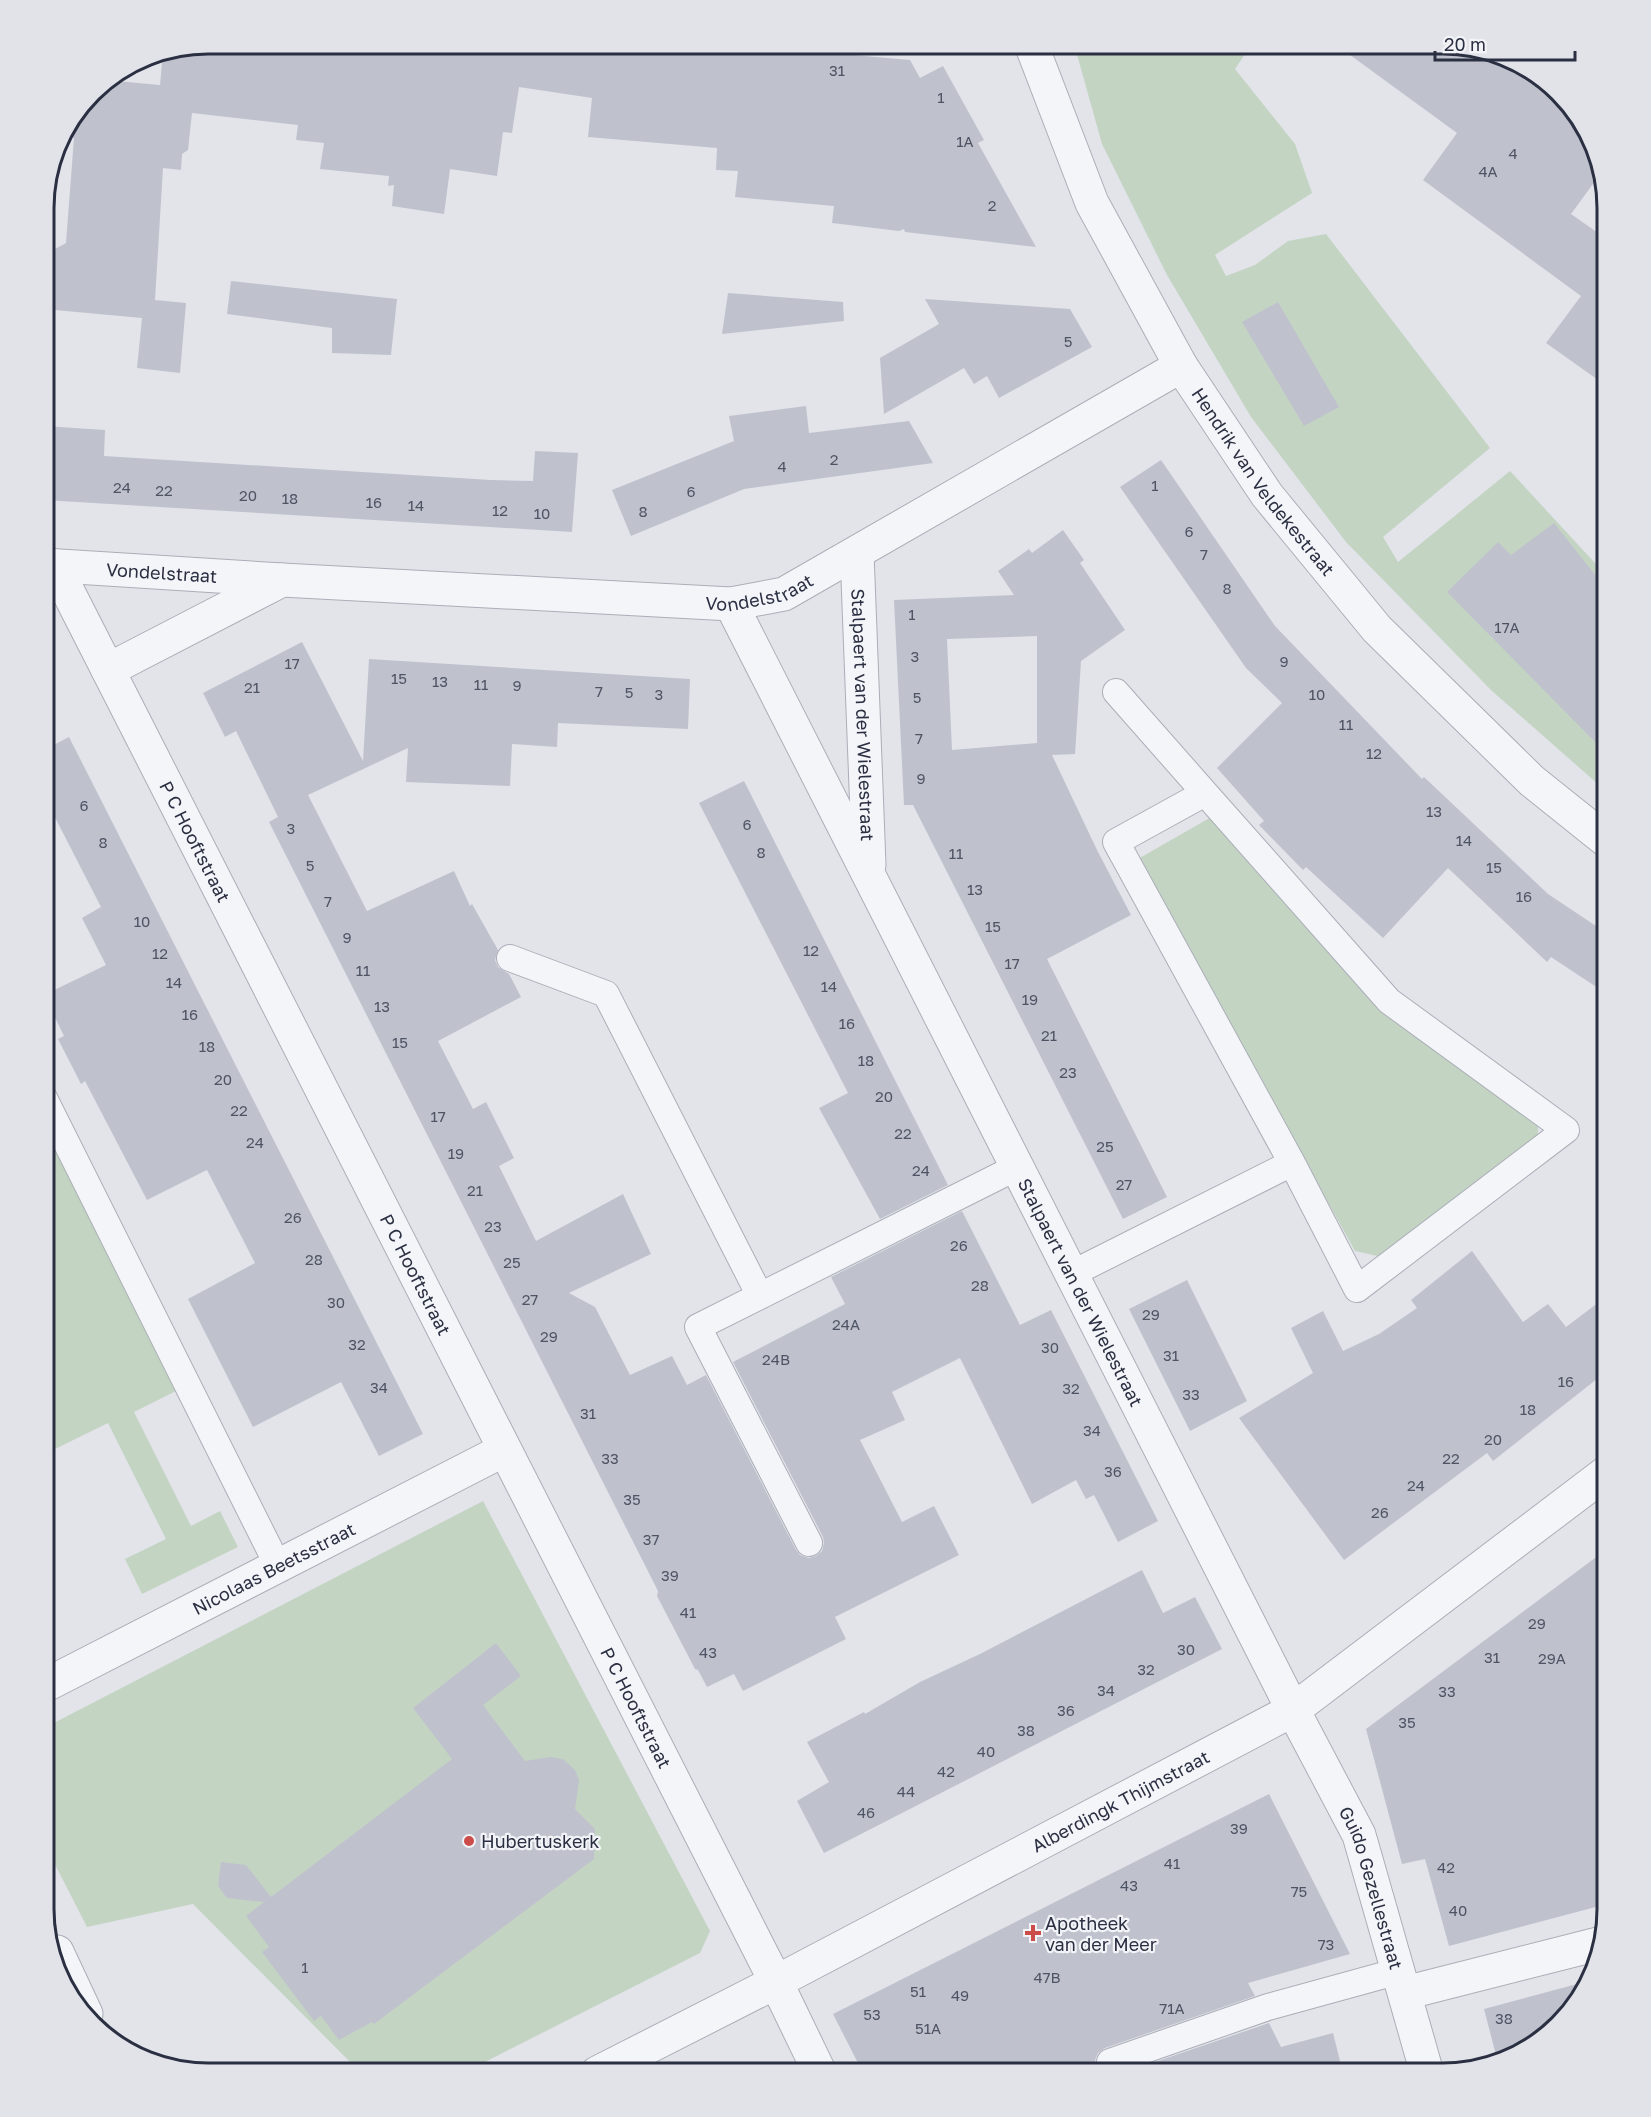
<svg xmlns="http://www.w3.org/2000/svg" width="1651" height="2117" font-family="'Golos Text',sans-serif">
<style>
.green{fill:#c4d4c3}
.building{fill:#bfc2cd;fill-rule:evenodd}
.lines{fill:none;stroke-linecap:round;stroke-linejoin:round}
.service-casing{stroke:#abaeb8;stroke-width:28}
.minor-casing{stroke:#abaeb8;stroke-width:35}
.service{stroke:#f4f5f8;stroke-width:26}
.minor{stroke:#f4f5f8;stroke-width:33}
.poi-dot{fill:#cc4c49;stroke:#f1f3f7;stroke-width:2}
.labels{text-anchor:middle;dominant-baseline:central;stroke-width:4.5;stroke-linejoin:round;paint-order:stroke}
.number-label{font-size:15px;fill:#4f5465}
.street-label{font-size:18px;fill:#2a2f42;stroke:#f1f3f7}
.poi-label{font-size:18px;fill:#2a2f42;stroke:#f1f3f7;text-anchor:start}
.rim{fill:none;stroke:#2a2f42;stroke-width:3}
</style>
<rect width="100%" height="100%" fill="#e2e4ea"/>
<path class="green" d="M 1074,44 L 1252,44 L 1235,69 L 1295,144 L 1312,193 L 1215,255 L 1226,276 L 1255,265 L 1288,241 L 1326,234 L 1490,448 L 1383,537 L 1398,562 L 1510,471 L 1607,576 L 1607,792 L 1492,691 L 1346,542 L 1251,417 L 1167,275 L 1102,144 Z
M 1213,816 L 1382,1008 L 1538,1124 L 1538,1140 L 1382,1257 L 1355,1251 L 1138,859 Z
M 44,1123 L 176,1391 L 134,1412 L 191,1526 L 220,1511 L 238,1547 L 142,1594 L 125,1559 L 166,1539 L 108,1423 L 51,1451 L 44,1437 Z
M 483,1501 L 710,1931 L 700,1953 L 473,2068 L 459,2073 L 361,2073 L 193,1904 L 87,1927 L 44,1843 L 44,1728 Z"/>
<path class="building" d="M 208,44 L 255,44 L 292,47 L 293,44 L 649,44 L 715,50 L 715,44 L 729,44 L 910,60 L 920,78 L 943,66 L 984,140 L 978,143 L 1036,247 L 905,232 L 904,229 L 899,231 L 832,223 L 834,206 L 735,197 L 738,171 L 716,170 L 717,148 L 588,137 L 592,98 L 519,87 L 512,133 L 503,132 L 497,176 L 450,169 L 444,214 L 392,206 L 394,185 L 388,186 L 389,176 L 320,169 L 324,143 L 296,140 L 298,125 L 192,113 L 188,150 L 182,154 L 181,170 L 163,168 L 155,300 L 186,303 L 180,373 L 137,368 L 142,318 L 44,309 L 44,255 L 66,243 L 74,138 L 60,136 L 99,85 L 106,80 L 160,85 L 163,52 Z
M 1335,44 L 1453,44 L 1518,63 L 1543,82 L 1580,117 L 1598,177 L 1571,214 L 1608,240 L 1608,387 L 1546,343 L 1581,296 L 1423,180 L 1457,133 Z
M 231,281 L 397,299 L 391,355 L 332,353 L 332,328 L 227,314 Z
M 728,293 L 843,302 L 844,321 L 722,334 Z
M 925,299 L 1070,309 L 1092,347 L 999,398 L 987,376 L 974,384 L 964,368 L 884,414 L 880,358 L 939,324 Z
M 1278,302 L 1339,407 L 1304,426 L 1242,322 Z
M 806,406 L 809,433 L 909,421 L 933,463 L 744,489 L 631,536 L 612,490 L 734,441 L 729,416 Z
M 44,426 L 105,430 L 104,456 L 491,480 L 533,481 L 535,451 L 578,453 L 572,532 L 44,500 Z
M 1161,460 L 1275,626 L 1422,779 L 1424,777 L 1548,894 L 1608,934 L 1607,994 L 1551,957 L 1547,962 L 1448,868 L 1383,938 L 1306,867 L 1303,870 L 1259,825 L 1264,821 L 1217,768 L 1282,703 L 1246,668 L 1120,487 Z
M 1554,523 L 1608,591 L 1608,755 L 1447,592 L 1498,542 L 1511,555 Z
M 1063,530 L 1084,560 L 1080,563 L 1125,630 L 1081,661 L 1075,754 L 1052,755 L 1097,850 L 1131,915 L 1047,959 L 1167,1197 L 1123,1219 L 913,805 L 904,805 L 894,600 L 1014,595 L 998,571 L 1029,549 L 1032,553 ZM 1037,636 L 1037,743 L 952,750 L 947,639 Z
M 302,642 L 363,761 L 369,659 L 690,679 L 688,729 L 558,723 L 557,747 L 512,744 L 510,786 L 406,782 L 408,748 L 308,795 L 367,911 L 454,871 L 470,906 L 472,904 L 498,950 L 495,960 L 498,967 L 509,974 L 521,997 L 438,1041 L 473,1109 L 486,1102 L 514,1158 L 499,1166 L 536,1241 L 623,1194 L 651,1254 L 569,1293 L 595,1307 L 630,1375 L 672,1356 L 687,1385 L 706,1375 L 796,1550 L 800,1555 L 809,1558 L 816,1556 L 822,1551 L 824,1543 L 823,1537 L 733,1362 L 845,1304 L 831,1277 L 962,1211 L 1020,1325 L 1051,1310 L 1158,1521 L 1118,1542 L 1094,1495 L 1086,1499 L 1076,1480 L 1032,1504 L 960,1358 L 892,1392 L 905,1420 L 860,1440 L 902,1522 L 934,1506 L 959,1555 L 835,1617 L 846,1639 L 743,1691 L 734,1674 L 707,1687 L 698,1670 L 695,1669 L 657,1596 L 658,1591 L 269,822 L 278,817 L 236,731 L 225,737 L 203,693 Z
M 69,737 L 423,1434 L 379,1456 L 341,1382 L 253,1427 L 188,1299 L 255,1263 L 207,1170 L 147,1200 L 85,1081 L 81,1084 L 58,1039 L 64,1036 L 44,995 L 106,965 L 82,918 L 101,907 L 44,796 L 44,750 Z
M 744,781 L 948,1185 L 880,1219 L 819,1108 L 848,1093 L 699,803 Z
M 1472,1251 L 1523,1322 L 1548,1304 L 1566,1327 L 1607,1296 L 1607,1371 L 1493,1461 L 1487,1453 L 1344,1560 L 1239,1418 L 1313,1373 L 1291,1328 L 1323,1311 L 1343,1351 L 1379,1334 L 1417,1308 L 1411,1300 Z
M 1187,1280 L 1247,1401 L 1190,1431 L 1129,1309 Z
M 1607,1549 L 1607,1904 L 1449,1946 L 1425,1859 L 1402,1864 L 1366,1729 Z
M 1142,1570 L 1163,1613 L 1195,1597 L 1222,1649 L 824,1853 L 797,1801 L 829,1782 L 807,1742 L 864,1712 L 865,1714 L 920,1682 L 980,1654 Z
M 496,1643 L 521,1676 L 483,1705 L 525,1761 L 551,1757 L 563,1759 L 575,1770 L 579,1780 L 575,1809 L 595,1829 L 594,1859 L 374,2024 L 372,2022 L 339,2040 L 321,2016 L 314,2021 L 262,1952 L 269,1947 L 246,1916 L 264,1902 L 227,1898 L 218,1886 L 221,1862 L 246,1865 L 271,1897 L 452,1759 L 413,1708 Z
M 1269,1794 L 1350,1954 L 1248,1983 L 1255,1996 L 1105,2048 L 1098,2053 L 1095,2060 L 1096,2067 L 1100,2073 L 863,2073 L 833,2014 Z
M 1588,1981 L 1586,1991 L 1534,2045 L 1496,2055 L 1484,2009 Z
M 1269,2023 L 1281,2047 L 1333,2033 L 1343,2073 L 1123,2073 Z"/>
<g class="lines">
<defs>
<path id="service" d="M 1116,692 L 1205,793
M 510,958 L 606,994 L 760,1296
M 44,1098 L 278,1566
M 1071,1274 L 1292,1163 L 1357,1289 L 1566,1130 L 1389,1001 L 1205,793 L 1116,842 L 1292,1163
M 809,1543 L 698,1327 L 1017,1167
M 1110,2062 L 1268,2007 L 1399,1971"/>
<g id="minor">
<path id="s1" d="M 1031,44 L 1092,203 L 1181,366 L 1267,495 L 1377,629 L 1532,781 L 1607,841"/>
<path id="s2" d="M 857,553 L 869,865"/>
<path id="s3" d="M 44,565 L 282,580 L 731,604 L 784,594 L 1181,366"/>
<path id="s4" d="M 55,566 L 776,1982 L 820,2073"/>
<path id="s5" d="M 731,604 L 1293,1710 L 1359,1835 L 1427,2073"/>
<path d="M 108,670 L 282,580"/>
<path id="s6" d="M 44,1686 L 504,1450"/>
<path d="M 57,1952 L 86,2014"/>
<path d="M 1405,1993 L 1598,1944"/>
<path id="s7" d="M 597,2073 L 776,1982 L 1293,1710 L 1607,1472"/>
</g>
</defs>
<use href="#service" class="service-casing"/>
<use href="#minor" class="minor-casing"/>
<use href="#service" class="service"/>
<use href="#minor" class="minor"/>
</g>
<g class="poi-dot">
<circle cx="469" cy="1841" r="6"/>
<path d="M1030 1924h6v6h6v6h-6v6h-6v-6h-6v-6h6z"/>
</g>
<g class="labels">
<g class="number-label">
<text x="837" y="70">31</text>
<text x="941" y="97">1</text>
<text x="965" y="141">1A</text>
<text x="1513" y="153">4</text>
<text x="1488" y="171">4A</text>
<text x="992" y="205">2</text>
<text x="1068" y="341">5</text>
<text x="834" y="459">2</text>
<text x="782" y="466">4</text>
<text x="1155" y="485">1</text>
<text x="122" y="487">24</text>
<text x="164" y="490">22</text>
<text x="691" y="491">6</text>
<text x="248" y="495">20</text>
<text x="290" y="498">18</text>
<text x="374" y="502">16</text>
<text x="416" y="505">14</text>
<text x="500" y="510">12</text>
<text x="643" y="511">8</text>
<text x="542" y="513">10</text>
<text x="1189" y="531">6</text>
<text x="1204" y="554">7</text>
<text x="1227" y="588">8</text>
<text x="912" y="614">1</text>
<text x="1507" y="627">17A</text>
<text x="915" y="656">3</text>
<text x="1284" y="661">9</text>
<text x="292" y="663">17</text>
<text x="399" y="678">15</text>
<text x="440" y="681">13</text>
<text x="481" y="684">11</text>
<text x="517" y="685">9</text>
<text x="252" y="687">21</text>
<text x="599" y="691">7</text>
<text x="629" y="692">5</text>
<text x="659" y="694">3</text>
<text x="1317" y="694">10</text>
<text x="917" y="697">5</text>
<text x="1346" y="724">11</text>
<text x="919" y="738">7</text>
<text x="1374" y="753">12</text>
<text x="921" y="778">9</text>
<text x="84" y="805">6</text>
<text x="1434" y="811">13</text>
<text x="747" y="824">6</text>
<text x="291" y="828">3</text>
<text x="1464" y="840">14</text>
<text x="103" y="842">8</text>
<text x="761" y="852">8</text>
<text x="956" y="853">11</text>
<text x="310" y="865">5</text>
<text x="1494" y="867">15</text>
<text x="975" y="889">13</text>
<text x="1524" y="896">16</text>
<text x="328" y="901">7</text>
<text x="142" y="921">10</text>
<text x="993" y="926">15</text>
<text x="347" y="937">9</text>
<text x="811" y="950">12</text>
<text x="160" y="953">12</text>
<text x="1012" y="963">17</text>
<text x="363" y="970">11</text>
<text x="174" y="982">14</text>
<text x="829" y="986">14</text>
<text x="1030" y="999">19</text>
<text x="382" y="1006">13</text>
<text x="190" y="1014">16</text>
<text x="847" y="1023">16</text>
<text x="1049" y="1035">21</text>
<text x="400" y="1042">15</text>
<text x="207" y="1046">18</text>
<text x="866" y="1060">18</text>
<text x="1068" y="1072">23</text>
<text x="223" y="1079">20</text>
<text x="884" y="1096">20</text>
<text x="239" y="1110">22</text>
<text x="438" y="1116">17</text>
<text x="903" y="1133">22</text>
<text x="255" y="1142">24</text>
<text x="1105" y="1146">25</text>
<text x="456" y="1153">19</text>
<text x="921" y="1170">24</text>
<text x="1124" y="1184">27</text>
<text x="475" y="1190">21</text>
<text x="293" y="1217">26</text>
<text x="493" y="1226">23</text>
<text x="959" y="1245">26</text>
<text x="314" y="1259">28</text>
<text x="512" y="1262">25</text>
<text x="980" y="1285">28</text>
<text x="530" y="1299">27</text>
<text x="336" y="1302">30</text>
<text x="1151" y="1314">29</text>
<text x="846" y="1324">24A</text>
<text x="549" y="1336">29</text>
<text x="357" y="1344">32</text>
<text x="1050" y="1347">30</text>
<text x="1171" y="1355">31</text>
<text x="776" y="1359">24B</text>
<text x="1566" y="1381">16</text>
<text x="379" y="1387">34</text>
<text x="1071" y="1388">32</text>
<text x="1191" y="1394">33</text>
<text x="1528" y="1409">18</text>
<text x="588" y="1413">31</text>
<text x="1092" y="1430">34</text>
<text x="1493" y="1439">20</text>
<text x="610" y="1458">33</text>
<text x="1451" y="1458">22</text>
<text x="1113" y="1471">36</text>
<text x="1416" y="1485">24</text>
<text x="632" y="1499">35</text>
<text x="1380" y="1512">26</text>
<text x="651" y="1539">37</text>
<text x="670" y="1575">39</text>
<text x="688" y="1612">41</text>
<text x="1537" y="1623">29</text>
<text x="1186" y="1649">30</text>
<text x="708" y="1652">43</text>
<text x="1492" y="1657">31</text>
<text x="1552" y="1658">29A</text>
<text x="1146" y="1669">32</text>
<text x="1106" y="1690">34</text>
<text x="1447" y="1691">33</text>
<text x="1066" y="1710">36</text>
<text x="1407" y="1722">35</text>
<text x="1026" y="1730">38</text>
<text x="986" y="1751">40</text>
<text x="946" y="1771">42</text>
<text x="906" y="1791">44</text>
<text x="866" y="1812">46</text>
<text x="1239" y="1828">39</text>
<text x="1172" y="1863">41</text>
<text x="1446" y="1867">42</text>
<text x="1129" y="1885">43</text>
<text x="1299" y="1891">75</text>
<text x="1458" y="1910">40</text>
<text x="1326" y="1944">73</text>
<text x="305" y="1967">1</text>
<text x="1047" y="1977">47B</text>
<text x="918" y="1991">51</text>
<text x="960" y="1995">49</text>
<text x="1172" y="2008">71A</text>
<text x="872" y="2014">53</text>
<text x="1504" y="2018">38</text>
<text x="928" y="2028">51A</text>
</g>
<g class="street-label">
<text stroke="none"><textPath href="#s1" startOffset="498">Hendrik van Veldekestraat</textPath></text>
<text stroke="none"><textPath href="#s3" startOffset="118">Vondelstraat</textPath></text>
<text stroke="none"><textPath href="#s3" startOffset="718">Vondelstraat</textPath></text>
<text stroke="none"><textPath href="#s2" startOffset="162">Stalpaert van der Wielestraat</textPath></text>
<text stroke="none"><textPath href="#s4" startOffset="309">P C Hooftstraat</textPath></text>
<text stroke="none"><textPath href="#s4" startOffset="795">P C Hooftstraat</textPath></text>
<text stroke="none"><textPath href="#s5" startOffset="772">Stalpaert van der Wielestraat</textPath></text>
<text stroke="none"><textPath href="#s6" startOffset="258">Nicolaas Beetsstraat</textPath></text>
<text stroke="none"><textPath href="#s4" startOffset="1281">P C Hooftstraat</textPath></text>
<text stroke="none"><textPath href="#s7" startOffset="590">Alberdingk Thijmstraat</textPath></text>
<text stroke="none"><textPath href="#s5" startOffset="1436">Guido Gezellestraat</textPath></text>
</g>
<g class="poi-label">
<text x="481" y="1841">Hubertuskerk</text>
<text x="1045" y="1923">Apotheek<tspan x="1045" dy="21">van der Meer</tspan></text>
</g>
</g>
<path d="M0 0H1651V2117H0ZM208 54H1443A154 154 0 0 1 1597 208V1909A154 154 0 0 1 1443 2063H208A154 154 0 0 1 54 1909V208A154 154 0 0 1 208 54Z" fill="#e1e3e9" fill-rule="evenodd"/>
<path class="rim" d="M208 54H1443A154 154 0 0 1 1597 208V1909A154 154 0 0 1 1443 2063H208A154 154 0 0 1 54 1909V208A154 154 0 0 1 208 54Z"/>
<path d="M1435 51v9h140v-9" fill="none" stroke="#2a2f42" stroke-width="3"/>
<text x="1444" y="51" font-size="18" fill="#2a2f42" stroke="#f1f3f7" stroke-width="4.5" paint-order="stroke">20 m</text>
</svg>
